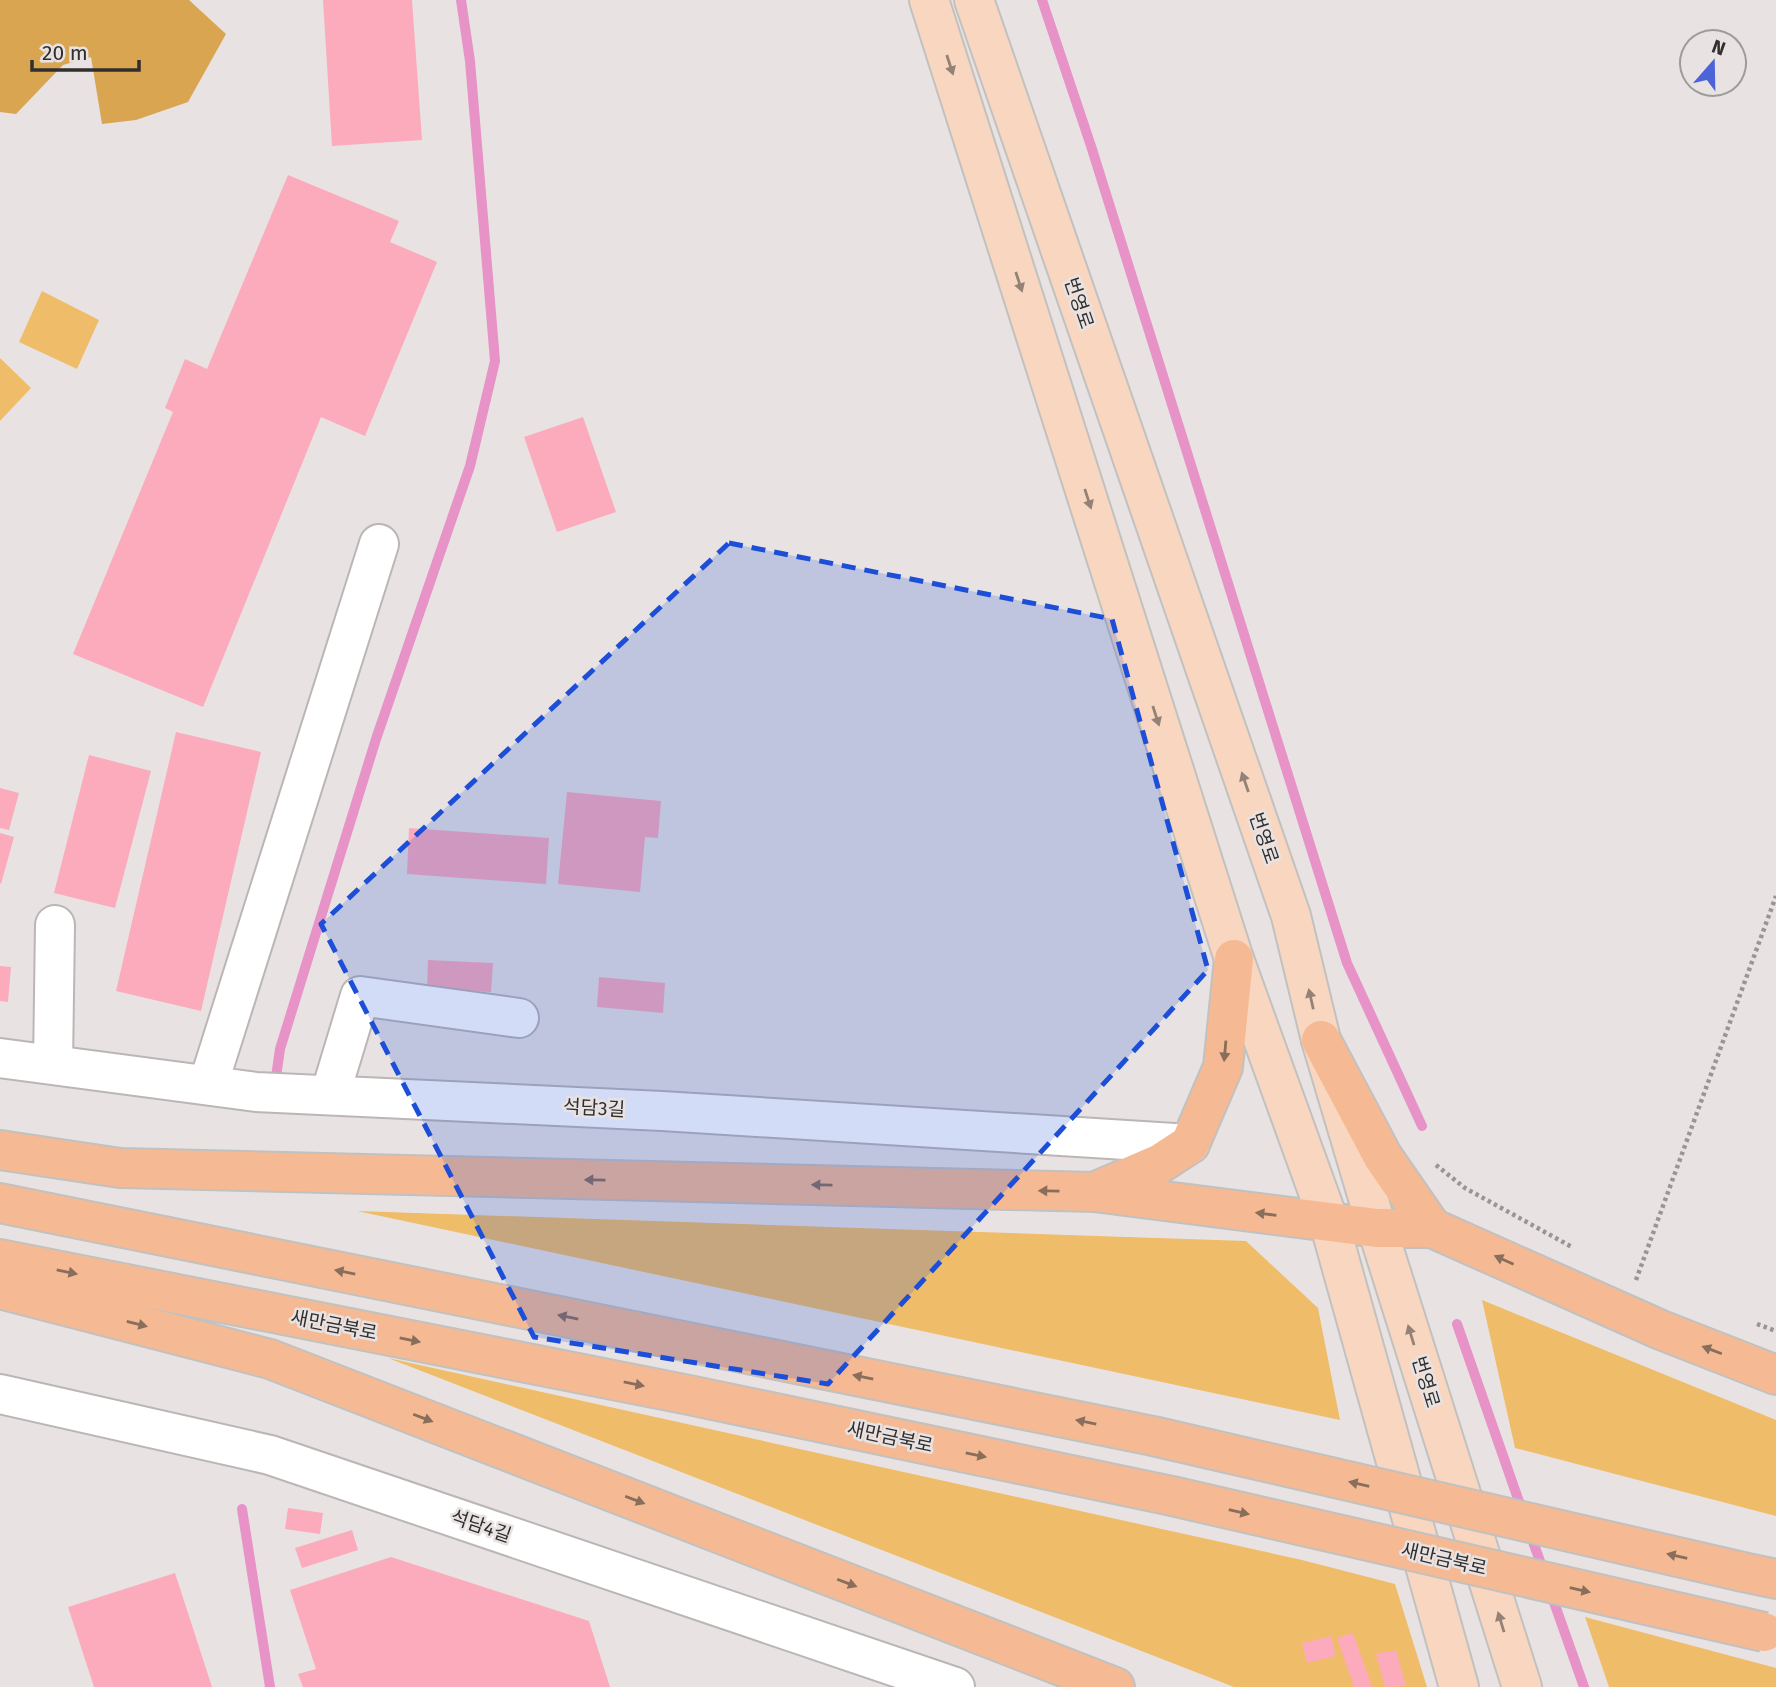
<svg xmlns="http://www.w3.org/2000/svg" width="1776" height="1687" font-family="'Fira Sans','Noto Sans KR',sans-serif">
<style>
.green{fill:#efbc6a}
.forest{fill:#d9a550}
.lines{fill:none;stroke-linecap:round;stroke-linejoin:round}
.stream{stroke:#e793c7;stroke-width:10}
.building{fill:#fbabbb}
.minor-casing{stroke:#bbb6b5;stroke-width:42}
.major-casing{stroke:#c1c1c0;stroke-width:42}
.highway-casing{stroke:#c1c1c0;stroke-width:42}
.path{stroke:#999594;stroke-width:4.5;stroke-dasharray:3.5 3.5;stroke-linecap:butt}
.minor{stroke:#fff;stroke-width:38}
.major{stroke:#f9d6bf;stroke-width:38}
.highway{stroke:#f5ba94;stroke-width:38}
.highway-bridge-casing{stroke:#c1c1c0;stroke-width:42;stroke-linecap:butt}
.highway-bridge{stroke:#f5ba94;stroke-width:38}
.oneway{fill:#948276}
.oneway2{fill:#896e5c}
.marked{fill:#1d4ed8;fill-opacity:0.2;stroke:#1d4ed8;stroke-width:5;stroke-dasharray:14 9;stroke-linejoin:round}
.labels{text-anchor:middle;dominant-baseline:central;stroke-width:5;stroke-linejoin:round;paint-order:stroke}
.street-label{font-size:19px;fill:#302f2e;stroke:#e8e3e2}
</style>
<rect width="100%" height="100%" fill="#e8e3e2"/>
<path class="green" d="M 42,291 L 99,320 L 77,369 L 19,342 Z
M 0,358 L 31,388 L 0,421 Z
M 357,1211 L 1246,1241 L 1318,1308 L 1340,1420 Z
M 1482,1300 L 1776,1420 L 1776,1516 L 1515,1448 Z
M 388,1358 L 1302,1560 L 1395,1584 L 1427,1687 L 1234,1687 Z
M 1585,1617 L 1776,1668 L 1776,1687 L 1609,1687 Z"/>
<path class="forest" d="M 0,0 L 189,0 L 226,34 L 188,102 L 136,120 L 102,124 L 91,57 L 63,65 L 16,114 L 0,112 Z"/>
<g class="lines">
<path class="stream" d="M 1042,0 L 1091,146 L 1347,963 L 1422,1126
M 276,1077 L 280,1049 L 376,739 L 470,466 L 495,361 L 470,61 L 461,0
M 1457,1324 L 1523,1513
M 242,1509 L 270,1687
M 1529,1531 L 1544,1572
M 1550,1591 L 1584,1687"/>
</g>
<path class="building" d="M 323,0 L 412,0 L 422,140 L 332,146 Z
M 288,175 L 399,221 L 390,242 L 437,262 L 365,436 L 321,417 L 203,707 L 73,654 L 173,412 L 165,408 L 185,359 L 207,369 Z
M 583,417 L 616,512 L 557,532 L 524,437 Z
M 176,732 L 261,752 L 201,1011 L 116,991 Z
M 89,755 L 151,771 L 115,908 L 54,893 Z
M 0,788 L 19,793 L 9,830 L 0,828 Z
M 567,792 L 661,801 L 658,838 L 645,837 L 640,892 L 558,884 Z
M 409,828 L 549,838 L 546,884 L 407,874 Z
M 0,833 L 14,837 L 1,884 L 0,883 Z
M 428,960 L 493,963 L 491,992 L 427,989 Z
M 0,966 L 11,967 L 8,1002 L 0,1001 Z
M 599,977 L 665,983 L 663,1013 L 597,1007 Z
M 288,1508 L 323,1513 L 320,1534 L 285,1529 Z
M 352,1530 L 358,1550 L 302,1568 L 295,1548 Z
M 391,1557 L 589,1621 L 610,1687 L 303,1687 L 298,1674 L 316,1669 L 290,1590 Z
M 175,1573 L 212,1687 L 94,1687 L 68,1607 Z
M 1353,1633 L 1372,1687 L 1354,1687 L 1337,1638 Z
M 1331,1636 L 1336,1656 L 1307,1663 L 1302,1643 Z
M 1396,1650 L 1406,1686 L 1385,1687 L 1376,1654 Z"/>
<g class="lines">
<defs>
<path id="minor" d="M 0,1058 L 256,1092 L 662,1111 L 1190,1144
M 53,1065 L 55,925
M 208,1085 L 379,544
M 330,1095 L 360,996 L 519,1018
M 0,1394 L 270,1455 L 955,1687"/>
<path id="major" d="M 929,0 L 1234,959 L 1329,1222 L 1459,1687
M 974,0 L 1291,916 L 1321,1040 L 1377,1228 L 1522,1687"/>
<path id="highway" d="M 1321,1040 L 1383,1157 L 1432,1228 L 1661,1330 L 1776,1375
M 0,1150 L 120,1168 L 1094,1192 L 1161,1163 L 1190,1144 L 1223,1067 L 1234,959
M 1094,1192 L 1377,1228 L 1432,1228
M 0,1203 L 1153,1436
M 0,1259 L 689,1395 L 1172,1496
M 0,1289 L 270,1359 L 1115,1687
M 1743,1572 L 1776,1579"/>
</defs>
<use href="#minor" class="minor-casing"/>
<use href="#major" class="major-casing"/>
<use href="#highway" class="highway-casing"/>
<path class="path" d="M 1436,1165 L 1465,1188 L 1572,1247
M 1636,1280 L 1776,896
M 1757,1324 L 1776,1331"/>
<use href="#minor" class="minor"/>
<use href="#major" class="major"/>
<use href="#highway" class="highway"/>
<defs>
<path id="highway-bridge" d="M 1153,1436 L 1743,1572
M 1172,1496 L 1764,1632"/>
</defs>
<use href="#highway-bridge" class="highway-bridge-casing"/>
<use href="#highway-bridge" class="highway-bridge"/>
</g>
<defs><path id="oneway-solid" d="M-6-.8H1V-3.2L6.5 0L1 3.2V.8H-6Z" transform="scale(1.75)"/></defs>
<g class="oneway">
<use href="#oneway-solid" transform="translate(950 65) rotate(72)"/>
<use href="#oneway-solid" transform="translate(1019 282) rotate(72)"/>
<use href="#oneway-solid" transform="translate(1088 499) rotate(72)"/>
<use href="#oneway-solid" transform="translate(1156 716) rotate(72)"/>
<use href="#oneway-solid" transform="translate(1245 782) rotate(-109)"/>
<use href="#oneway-solid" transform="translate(1311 999) rotate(-103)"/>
<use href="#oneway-solid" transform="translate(1411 1335) rotate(-107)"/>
<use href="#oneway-solid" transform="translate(1501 1622) rotate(-107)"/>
</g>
<g class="oneway2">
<use href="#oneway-solid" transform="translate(1225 1051) rotate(95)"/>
<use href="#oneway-solid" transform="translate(595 1180) rotate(-179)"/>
<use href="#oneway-solid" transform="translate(822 1185) rotate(-179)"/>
<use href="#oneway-solid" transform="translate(1049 1191) rotate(-179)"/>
<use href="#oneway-solid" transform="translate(1266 1214) rotate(-173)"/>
<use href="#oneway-solid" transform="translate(1504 1260) rotate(-156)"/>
<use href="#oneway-solid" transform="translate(67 1272) rotate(11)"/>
<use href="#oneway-solid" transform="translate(345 1272) rotate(-169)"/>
<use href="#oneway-solid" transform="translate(568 1317) rotate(-169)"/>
<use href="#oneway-solid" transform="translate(137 1324) rotate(14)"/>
<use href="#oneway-solid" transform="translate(410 1340) rotate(11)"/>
<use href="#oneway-solid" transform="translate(1712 1350) rotate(-159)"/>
<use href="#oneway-solid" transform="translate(863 1377) rotate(-168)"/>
<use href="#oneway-solid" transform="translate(634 1384) rotate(11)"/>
<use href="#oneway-solid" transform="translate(423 1418) rotate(21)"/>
<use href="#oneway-solid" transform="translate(1086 1422) rotate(-168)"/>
<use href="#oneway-solid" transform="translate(976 1455) rotate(12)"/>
<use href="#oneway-solid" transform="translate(1359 1484) rotate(-167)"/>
<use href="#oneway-solid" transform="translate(635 1500) rotate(21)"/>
<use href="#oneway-solid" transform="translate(1239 1512) rotate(13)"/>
<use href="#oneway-solid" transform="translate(1677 1556) rotate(-167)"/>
<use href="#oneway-solid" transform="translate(847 1583) rotate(21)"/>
<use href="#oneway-solid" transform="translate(1580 1590) rotate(13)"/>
</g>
<path class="marked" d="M 729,543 L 1112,619 L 1208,970 L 828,1384 L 534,1337 L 321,924 Z"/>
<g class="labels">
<g class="street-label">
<text transform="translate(1079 303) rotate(71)">번영로</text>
<text transform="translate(1264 838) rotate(71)">번영로</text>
<text transform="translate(594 1108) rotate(3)">석담3길</text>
<text transform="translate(334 1325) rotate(11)">새만금북로</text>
<text transform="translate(1426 1382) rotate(73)">번영로</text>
<text transform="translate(890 1437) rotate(12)">새만금북로</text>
<text transform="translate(481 1526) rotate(19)">석담4길</text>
<text transform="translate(1444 1559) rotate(13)">새만금북로</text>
</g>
</g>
<g transform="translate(1713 63) rotate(20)"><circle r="33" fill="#e8e3e2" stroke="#9e9b9a" stroke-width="2"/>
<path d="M0-5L12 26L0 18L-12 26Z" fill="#4d64d9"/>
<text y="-10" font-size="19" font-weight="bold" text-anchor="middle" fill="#302f2e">N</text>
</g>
<path d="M32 60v10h107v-10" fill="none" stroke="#302f2e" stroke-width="3.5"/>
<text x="42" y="60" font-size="21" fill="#302f2e" stroke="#e8e3e2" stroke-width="5" paint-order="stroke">20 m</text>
</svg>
